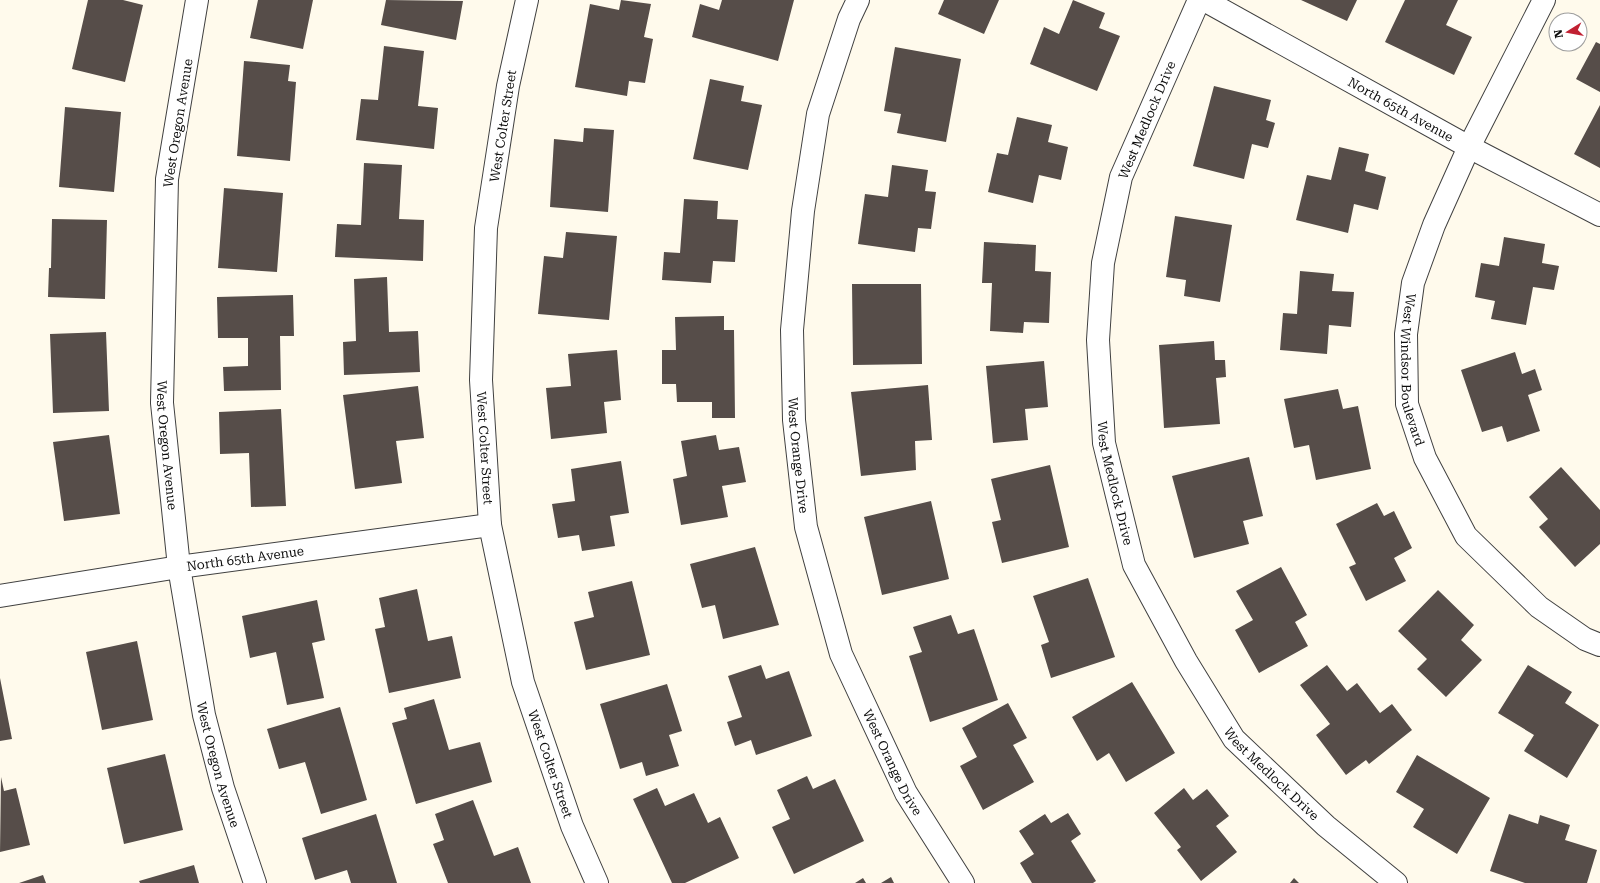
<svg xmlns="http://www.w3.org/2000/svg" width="1600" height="883" font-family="'Roboto Serif',serif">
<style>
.building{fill:#564d49}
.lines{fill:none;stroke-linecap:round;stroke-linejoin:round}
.minor-casing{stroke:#404040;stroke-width:24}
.minor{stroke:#fff;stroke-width:22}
.labels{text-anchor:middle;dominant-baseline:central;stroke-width:4;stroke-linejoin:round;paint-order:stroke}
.street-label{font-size:13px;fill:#0d0d0d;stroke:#fff}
</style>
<rect width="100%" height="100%" fill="#fffaec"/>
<path class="building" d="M 88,0 L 123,0 L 143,5 L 125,82 L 72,69 Z
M 258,0 L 313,0 L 303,49 L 250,38 Z
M 386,0 L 463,1 L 456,40 L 381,25 Z
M 621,0 L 651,4 L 644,37 L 653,39 L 645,83 L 629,81 L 627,96 L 575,87 L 590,4 L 619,10 Z
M 722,0 L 794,0 L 778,61 L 692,37 L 700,4 L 719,10 Z
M 944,0 L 999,0 L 984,34 L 938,14 Z
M 1073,0 L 1105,13 L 1099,28 L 1120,36 L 1097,91 L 1030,64 L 1044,27 L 1059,34 Z
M 1301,0 L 1357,0 L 1347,21 Z
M 1405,0 L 1458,0 L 1446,25 L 1472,37 L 1454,75 L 1385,42 Z
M 1596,42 L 1600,44 L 1600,92 L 1576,79 Z
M 384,46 L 424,51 L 418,106 L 438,108 L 434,149 L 356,140 L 361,99 L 378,100 Z
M 895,47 L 961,59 L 946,142 L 897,133 L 901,114 L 884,111 Z
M 244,61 L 290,65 L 288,81 L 296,82 L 290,161 L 237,156 Z
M 710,79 L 744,86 L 741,101 L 762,105 L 748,170 L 693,159 Z
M 1214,86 L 1271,100 L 1266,120 L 1275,123 L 1268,148 L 1252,144 L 1244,179 L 1193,166 Z
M 1600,105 L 1600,168 L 1574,154 Z
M 65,107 L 121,112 L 114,192 L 59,187 Z
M 1017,117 L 1052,125 L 1048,142 L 1068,147 L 1061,180 L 1039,175 L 1033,203 L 988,192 L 997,153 L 1008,155 Z
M 584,128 L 614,130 L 608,212 L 550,207 L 554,139 L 583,142 Z
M 1339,147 L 1369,154 L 1365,171 L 1386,177 L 1378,210 L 1354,204 L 1348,233 L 1296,220 L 1307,175 L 1331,180 Z
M 364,163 L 402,165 L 399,219 L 424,220 L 423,261 L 335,257 L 337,224 L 361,225 Z
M 892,165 L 928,170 L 925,191 L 936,192 L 931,229 L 918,228 L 915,252 L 858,244 L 865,194 L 888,197 Z
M 224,188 L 283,193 L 277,272 L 218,268 Z
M 684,199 L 718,201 L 717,219 L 738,220 L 735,262 L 713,261 L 711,283 L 662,280 L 664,252 L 680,253 Z
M 1175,216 L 1232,225 L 1220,302 L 1184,296 L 1186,280 L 1166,277 Z
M 52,219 L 107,220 L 105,299 L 48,297 L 49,268 L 51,268 Z
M 566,232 L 617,236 L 609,320 L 538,314 L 544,256 L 563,258 Z
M 1504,237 L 1545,244 L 1542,263 L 1559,266 L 1554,290 L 1533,287 L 1526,325 L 1491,319 L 1495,301 L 1475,297 L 1481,263 L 1499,266 Z
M 984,242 L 1036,245 L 1035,271 L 1051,272 L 1049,323 L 1024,322 L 1023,333 L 990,331 L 992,283 L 982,283 Z
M 1300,271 L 1334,274 L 1332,291 L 1354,292 L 1351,327 L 1329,325 L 1327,354 L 1280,350 L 1283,313 L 1297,314 Z
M 387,277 L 389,332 L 418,331 L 420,372 L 344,375 L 343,342 L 356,341 L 354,279 Z
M 852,284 L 921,284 L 922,364 L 853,365 Z
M 293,295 L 294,336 L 280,336 L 281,390 L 224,391 L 223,367 L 248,366 L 248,338 L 218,338 L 217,297 Z
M 724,316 L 724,330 L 734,330 L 735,418 L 712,418 L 712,402 L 677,402 L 676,384 L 662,384 L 662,350 L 676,350 L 675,317 Z
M 106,332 L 109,411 L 53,413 L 50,334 Z
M 1214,341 L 1215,360 L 1225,360 L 1226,377 L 1216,378 L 1220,424 L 1164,428 L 1159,345 Z
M 617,350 L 621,400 L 604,402 L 607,433 L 551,439 L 546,388 L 571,386 L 568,354 Z
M 1515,352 L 1522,374 L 1535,369 L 1542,390 L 1528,395 L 1540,431 L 1507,442 L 1502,426 L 1482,432 L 1461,370 Z
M 1044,361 L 1048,407 L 1025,409 L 1028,440 L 993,443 L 986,366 Z
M 928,385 L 932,440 L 915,441 L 916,470 L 861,476 L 851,392 Z
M 418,386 L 424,438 L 396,441 L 402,483 L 355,489 L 343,395 Z
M 1338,389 L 1343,409 L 1358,406 L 1371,469 L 1316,480 L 1309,445 L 1294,448 L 1284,399 Z
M 281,409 L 286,506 L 251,507 L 249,453 L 220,454 L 219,412 Z
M 109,435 L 120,514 L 64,521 L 53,442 Z
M 716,435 L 719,450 L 739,447 L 746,482 L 722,486 L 728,517 L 681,525 L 673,479 L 687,476 L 681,441 Z
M 1249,457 L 1263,516 L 1243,521 L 1249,544 L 1194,558 L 1172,476 Z
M 621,461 L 629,513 L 610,516 L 615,546 L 582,551 L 579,535 L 558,538 L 552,504 L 575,501 L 571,469 Z
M 1050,465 L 1069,547 L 1002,563 L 992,522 L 1001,520 L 991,479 Z
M 1561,467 L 1600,510 L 1600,544 L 1575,567 L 1539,527 L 1548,519 L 1529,497 Z
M 931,501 L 949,579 L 882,595 L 864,517 Z
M 1377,503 L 1384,516 L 1394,511 L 1412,548 L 1394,558 L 1406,581 L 1366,601 L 1349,567 L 1356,564 L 1336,524 Z
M 755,547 L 779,625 L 723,639 L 715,605 L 702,608 L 690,564 Z
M 1281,567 L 1307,615 L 1295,622 L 1308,646 L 1259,673 L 1235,630 L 1253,620 L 1236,591 Z
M 1088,578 L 1115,657 L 1051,678 L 1041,645 L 1049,642 L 1033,596 Z
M 632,581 L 650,655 L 586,670 L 574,622 L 594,617 L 588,592 Z
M 417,589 L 428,641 L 452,636 L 461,678 L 389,693 L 375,629 L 385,627 L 379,598 Z
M 1438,590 L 1474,625 L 1461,640 L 1482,660 L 1446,697 L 1417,669 L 1427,659 L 1398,631 Z
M 317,600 L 325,640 L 312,643 L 324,698 L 287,705 L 276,652 L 250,658 L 242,616 Z
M 951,615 L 958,634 L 974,629 L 998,700 L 930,722 L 909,656 L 922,652 L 913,627 Z
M 137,641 L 153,720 L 102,730 L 86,652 Z
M 761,665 L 766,679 L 789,671 L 812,736 L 756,755 L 751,740 L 735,746 L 727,722 L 742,717 L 728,676 Z
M 1327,665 L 1347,691 L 1357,683 L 1380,713 L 1392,704 L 1412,730 L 1369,764 L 1366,760 L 1346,775 L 1316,735 L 1330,724 L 1300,685 Z
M 1528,665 L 1572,692 L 1565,703 L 1599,725 L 1567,778 L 1524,751 L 1534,735 L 1498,713 Z
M 0,678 L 12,739 L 0,741 Z
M 1132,682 L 1175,753 L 1126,782 L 1109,753 L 1097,761 L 1072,717 Z
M 667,684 L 682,731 L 669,735 L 679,766 L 646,776 L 642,762 L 620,769 L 600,704 Z
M 434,699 L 449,750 L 480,742 L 492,782 L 416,804 L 392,723 L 407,719 L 404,708 Z
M 1008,703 L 1027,738 L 1013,745 L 1034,782 L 983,810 L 960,766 L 977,757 L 962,728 Z
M 340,707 L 367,800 L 321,814 L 305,762 L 279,769 L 267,729 Z
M 165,754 L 183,830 L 124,844 L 107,768 Z
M 1417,755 L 1490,798 L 1457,854 L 1413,827 L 1424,809 L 1396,792 Z
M 807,776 L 813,789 L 835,779 L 864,841 L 794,874 L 772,827 L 790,819 L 777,790 Z
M 1,777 L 4,791 L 16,788 L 30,845 L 0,852 Z
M 657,788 L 665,806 L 694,793 L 708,823 L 720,817 L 739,858 L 685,883 L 672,883 L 633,799 Z
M 1184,788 L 1193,800 L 1207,789 L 1229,816 L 1216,826 L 1237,852 L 1201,881 L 1177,850 L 1181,847 L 1154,813 Z
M 473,800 L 494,856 L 518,847 L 531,883 L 448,883 L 433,844 L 444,840 L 435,814 Z
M 1068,813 L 1081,834 L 1071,841 L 1096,881 L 1093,883 L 1032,883 L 1020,863 L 1034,854 L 1019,831 L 1045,814 L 1051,823 Z
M 376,814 L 397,883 L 351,883 L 347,870 L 315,880 L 302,838 Z
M 1509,814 L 1538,824 L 1540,815 L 1570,825 L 1565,840 L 1597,850 L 1587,883 L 1525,883 L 1490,871 Z
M 194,865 L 199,883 L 140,883 L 139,881 Z
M 43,875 L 46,883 L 19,883 Z
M 891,877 L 894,883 L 881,883 Z
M 863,878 L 866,883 L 855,883 Z
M 1294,878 L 1299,883 L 1290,883 Z"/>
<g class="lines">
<defs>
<g id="minor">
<path id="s1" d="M 197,0 L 167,179 L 162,403 L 179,567 L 204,715 L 223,788 L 255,883"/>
<path id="s2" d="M 527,0 L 508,86 L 486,228 L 481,380 L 490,525 L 523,682 L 572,826 L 597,883"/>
<path id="s3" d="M 858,0 L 849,19 L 818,114 L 803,211 L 792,330 L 794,420 L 806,527 L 841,654 L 906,793 L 963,883"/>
<path id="s4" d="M 1199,0 L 1121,177 L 1103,263 L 1098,340 L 1104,443 L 1134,565 L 1186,661 L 1234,739 L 1326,826 L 1396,883"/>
<path id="s5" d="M 1204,0 L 1469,147 L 1600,215"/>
<path id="s6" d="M 1544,0 L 1469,147 L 1434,225 L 1413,283 L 1406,334 L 1407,404 L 1425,458 L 1466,536 L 1539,607 L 1585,639 L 1600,645"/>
<path id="s7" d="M 0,596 L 179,567 L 490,525"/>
</g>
</defs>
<use href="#minor" class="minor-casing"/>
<use href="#minor" class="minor"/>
</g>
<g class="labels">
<g class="street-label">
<text stroke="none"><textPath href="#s5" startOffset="225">North 65th Avenue</textPath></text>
<text transform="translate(1147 120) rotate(-67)">West Medlock Drive</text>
<text transform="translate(178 123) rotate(-81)">West Oregon Avenue</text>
<text transform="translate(503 126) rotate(-81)">West Colter Street</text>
<text stroke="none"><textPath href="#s6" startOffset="400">West Windsor Boulevard</textPath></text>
<text stroke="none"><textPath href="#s1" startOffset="448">West Oregon Avenue</textPath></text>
<text stroke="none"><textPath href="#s2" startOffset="452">West Colter Street</textPath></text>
<text stroke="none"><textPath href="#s3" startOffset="464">West Orange Drive</textPath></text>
<text stroke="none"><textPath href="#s4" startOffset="503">West Medlock Drive</textPath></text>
<text stroke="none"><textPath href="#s7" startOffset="248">North 65th Avenue</textPath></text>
<text stroke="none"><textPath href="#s3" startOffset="788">West Orange Drive</textPath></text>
<text stroke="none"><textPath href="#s1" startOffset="772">West Oregon Avenue</textPath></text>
<text stroke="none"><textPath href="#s2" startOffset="776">West Colter Street</textPath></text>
<text stroke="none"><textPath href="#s4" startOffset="839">West Medlock Drive</textPath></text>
</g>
</g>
<g transform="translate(1568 32) rotate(259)"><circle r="19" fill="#ffffff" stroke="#9e9e9e"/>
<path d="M0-3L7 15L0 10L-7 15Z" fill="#c12032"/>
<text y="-6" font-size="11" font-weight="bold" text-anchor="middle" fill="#0d0d0d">N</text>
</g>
</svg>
